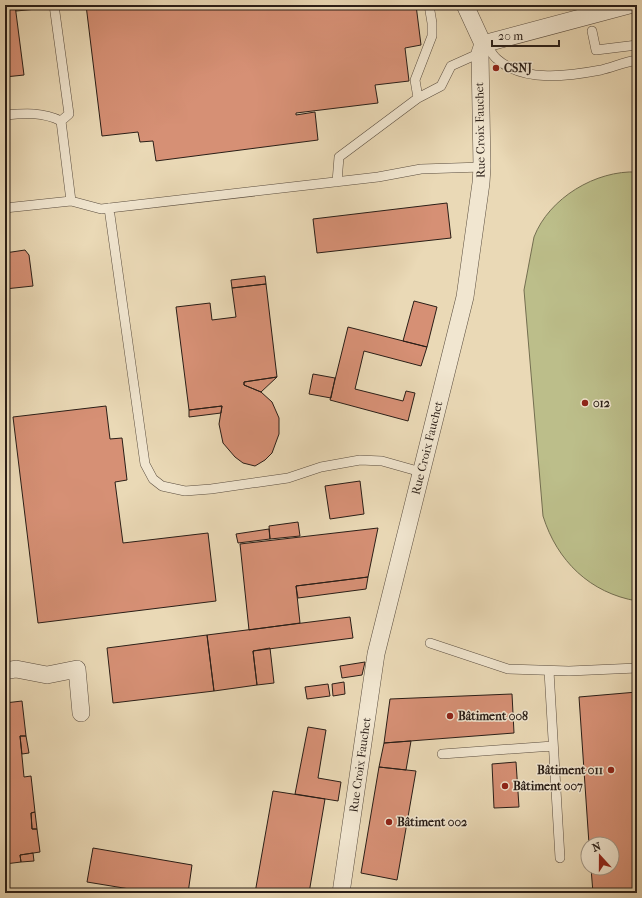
<svg xmlns="http://www.w3.org/2000/svg" width="642" height="898" font-family="'IM FELL French Canon',serif">
<style>
.green{fill:#bcbe8a;stroke:#736e50}
.building{fill:#d69075;stroke:#2a1e17}
.lines{fill:none;stroke-linecap:round;stroke-linejoin:round}
.service-casing{stroke:#5a4d3f;stroke-width:10}
.minor-casing{stroke:#5a4d3f;stroke-width:18}
.service{stroke:#f1e6d0;stroke-width:9}
.minor{stroke:#f1e6d0;stroke-width:17}
.poi-dot{fill:#8f2418;stroke:#f1e6d0;stroke-width:1.5}
.labels{text-anchor:middle;dominant-baseline:central;stroke-width:3;stroke-linejoin:round;paint-order:stroke}
.poi-label{font-size:12px;font-weight:bold;fill:#2a1e17;stroke:#f1e6d0;text-anchor:start}
.street-label{font-size:12px;fill:#2a1e17;stroke:#f1e6d0}
</style>
<rect width="100%" height="100%" fill="#ead9b6"/>
<filter id="stains"><feTurbulence type="fractalNoise" baseFrequency=".005" numOctaves="4"/><feColorMatrix values="0 0 0 0 .2 0 0 0 0 .09 0 0 0 0 .02 0 0 0 .5 -.17"/></filter>
<radialGradient id="worn" r=".72"><stop offset=".6" stop-color="#630" stop-opacity="0"/><stop offset="1" stop-color="#630" stop-opacity=".3"/></radialGradient>
<path class="green" d="M 637,172 L 637,601 C 590,593 557,561 543,516 L 524,290 L 534,237 C 549,198 596,170 637,172 Z"/>
<path class="building" d="M 5,5 L 15,5 L 24,75 L 5,77 Z
M 15,5 L 36,5 L 37,9 L 16,11 Z
M 86,5 L 416,5 L 421,45 L 405,48 L 409,81 L 375,85 L 378,103 L 296,113 L 296,115 L 315,112 L 318,140 L 156,161 L 153,141 L 140,142 L 138,132 L 102,136 Z
M 447,203 L 451,238 L 317,253 L 313,219 Z
M 25,250 L 29,255 L 33,286 L 5,289 L 5,253 Z
M 265,276 L 266,284 L 232,288 L 231,280 Z
M 266,284 L 277,377 L 244,382 L 244,385 L 261,392 L 272,402 L 279,418 L 279,434 L 272,453 L 265,460 L 255,466 L 243,463 L 235,457 L 223,443 L 219,424 L 222,406 L 189,410 L 176,307 L 210,303 L 212,320 L 236,317 L 232,288 Z
M 414,301 L 437,307 L 427,347 L 403,341 Z
M 348,327 L 427,347 L 421,366 L 364,351 L 355,389 L 403,401 L 406,391 L 415,393 L 408,421 L 330,400 Z
M 313,374 L 335,378 L 331,398 L 309,394 Z
M 277,377 L 261,392 L 244,385 L 244,382 Z
M 106,406 L 110,439 L 122,438 L 127,480 L 115,482 L 123,543 L 208,533 L 216,601 L 38,623 L 13,417 Z
M 222,406 L 221,413 L 189,417 L 189,410 Z
M 360,481 L 364,514 L 330,519 L 325,486 Z
M 298,522 L 300,536 L 270,539 L 269,526 Z
M 378,528 L 368,577 L 296,586 L 300,623 L 249,630 L 240,544 Z
M 269,529 L 270,539 L 238,543 L 236,534 Z
M 368,577 L 366,589 L 298,598 L 296,586 Z
M 350,617 L 353,638 L 253,651 L 257,685 L 214,691 L 207,635 Z
M 207,635 L 214,691 L 113,703 L 107,648 Z
M 270,648 L 274,683 L 257,685 L 253,651 Z
M 365,662 L 362,675 L 342,678 L 340,666 Z
M 344,682 L 345,694 L 333,696 L 332,684 Z
M 328,684 L 330,696 L 307,699 L 305,687 Z
M 637,692 L 637,893 L 593,893 L 591,868 L 612,868 L 612,844 L 589,844 L 579,697 Z
M 512,694 L 514,733 L 384,743 L 390,699 Z
M 22,701 L 26,736 L 20,736 L 24,777 L 31,776 L 35,812 L 31,813 L 32,829 L 37,829 L 40,852 L 20,855 L 21,862 L 5,864 L 5,703 Z
M 308,727 L 326,730 L 318,778 L 341,782 L 338,801 L 295,794 Z
M 20,736 L 26,736 L 29,753 L 22,754 Z
M 411,741 L 406,770 L 379,767 L 384,743 Z
M 516,762 L 519,807 L 494,808 L 492,764 Z
M 379,767 L 416,771 L 397,880 L 361,873 Z
M 273,791 L 325,799 L 309,893 L 255,893 Z
M 35,812 L 37,829 L 32,829 L 31,813 Z
M 93,848 L 192,865 L 188,893 L 154,893 L 87,882 Z
M 33,853 L 34,861 L 21,862 L 20,855 Z"/>
<g class="lines">
<defs>
<path id="service" d="M 54,5 L 69,114 L 61,121
M 592,31 L 596,50 L 637,45
M 486,44 C 489,48 492,55 497,59 C 524,83 569,76 601,70 C 613,67 625,62 637,60
M 418,98 L 415,80 L 432,36 L 432,23 L 429,5
M 5,115 C 25,113 43,112 61,121 L 71,201
M 337,182 L 339,157 L 418,98 L 441,86 L 451,66 L 480,53
M 5,208 L 71,201 L 101,209 L 378,177 L 421,169 L 482,167
M 109,208 L 145,464 L 153,479 L 162,486 L 185,491 L 211,489 L 288,478 L 321,467 L 360,460 L 382,461 L 421,472
M 430,643 L 508,669 L 569,671 L 637,668
M 549,671 L 560,858
M 442,754 L 553,746"/>
<path id="minor" d="M 483,44 L 629,5
M 5,671 L 16,669 L 47,675 L 77,669 L 81,713
M 341,893 L 376,654 L 465,297 L 481,183 L 482,167 L 480,53 L 483,44 L 465,5"/>
</defs>
<use href="#service" class="service-casing"/>
<use href="#minor" class="minor-casing"/>
<use href="#service" class="service"/>
<use href="#minor" class="minor"/>
</g>
<g class="poi-dot">
<circle cx="496" cy="68" r="4"/>
<circle cx="585" cy="403" r="4"/>
<circle cx="450" cy="716" r="4"/>
<circle cx="611" cy="770" r="4"/>
<circle cx="505" cy="786" r="4"/>
<circle cx="389" cy="822" r="4"/>
</g>
<g class="labels">
<g class="poi-label">
<text x="504" y="68">CSNJ</text>
<text x="593" y="403">012</text>
<text x="458" y="716">Bâtiment 008</text>
<text x="603" y="770" text-anchor="end">Bâtiment 011</text>
<text x="513" y="786">Bâtiment 007</text>
<text x="397" y="822">Bâtiment 002</text>
</g>
<g class="street-label">
<text transform="translate(480 130) rotate(-91)">Rue Croix Fauchet</text>
<text transform="translate(427 448) rotate(-76)">Rue Croix Fauchet</text>
<text transform="translate(360 765) rotate(-82)">Rue Croix Fauchet</text>
</g>
</g>
<rect width="642" height="898" fill="none" stroke="#ead9b6" stroke-width="20"/>
<rect x="6" y="6" width="630" height="886" fill="none" stroke="#2a1e17" stroke-width="2"/>
<rect x="10" y="10" width="622" height="878" fill="none" stroke="#2a1e17"/>
<g transform="translate(600 856) rotate(339)"><circle r="19" fill="#f1e6d0" stroke="#a19686"/>
<path d="M0-3L7 15L0 10L-7 15Z" fill="#8f2418"/>
<text y="-6" font-size="11" font-weight="bold" text-anchor="middle" fill="#2a1e17">N</text>
</g>
<path d="M492 40v6h67v-6" fill="none" stroke="#2a1e17" stroke-width="2"/>
<text x="498" y="40" font-size="12" fill="#2a1e17" stroke="#f1e6d0" stroke-width="3" paint-order="stroke">20 m</text>
<rect width="100%" height="100%" filter="url(#stains)"/>
<rect width="100%" height="100%" fill="url(#worn)"/>
</svg>
